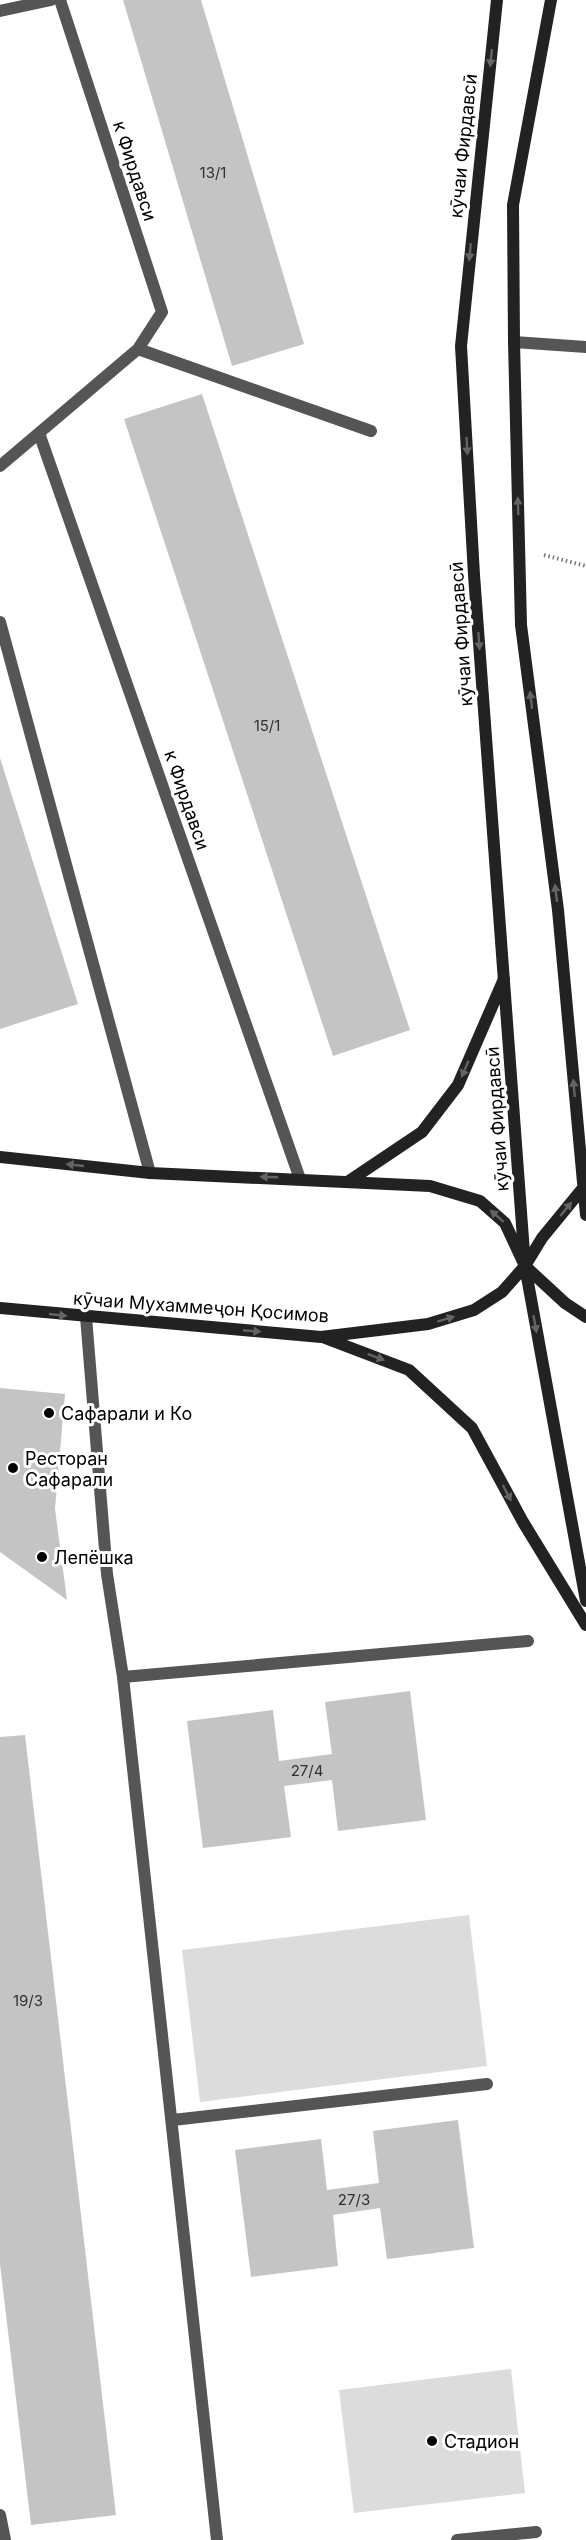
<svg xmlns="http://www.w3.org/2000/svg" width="586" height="2540" font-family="Inter,sans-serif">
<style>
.green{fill:#dcdcdc}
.building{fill:#c4c4c4}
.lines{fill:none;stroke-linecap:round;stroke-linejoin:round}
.path{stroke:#777;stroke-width:4;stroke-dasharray:1.5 3;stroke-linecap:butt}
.lane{stroke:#555;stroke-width:12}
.secondary{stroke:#222;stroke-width:12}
.oneway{fill:#646464}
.poi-dot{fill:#000;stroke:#fff;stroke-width:2}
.labels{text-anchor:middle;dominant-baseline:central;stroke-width:6;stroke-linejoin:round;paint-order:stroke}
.number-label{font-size:15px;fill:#313131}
.street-label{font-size:18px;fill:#000;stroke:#fff}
.poi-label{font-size:18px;fill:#000;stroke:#fff;text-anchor:start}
</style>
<rect width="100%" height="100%" fill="#fff"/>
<path class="green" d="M 469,1915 L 487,2066 L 200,2102 L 182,1950 Z
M 511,2369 L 525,2493 L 354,2513 L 339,2390 Z"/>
<path class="building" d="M 123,0 L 201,0 L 304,344 L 232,366 Z
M 202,394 L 410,1030 L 333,1056 L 124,419 Z
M 0,758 L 78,1004 L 0,1029 Z
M 0,1388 L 65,1394 L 55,1509 L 67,1600 L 0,1552 Z
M 410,1691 L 426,1820 L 338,1831 L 332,1780 L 284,1786 L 291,1837 L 203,1848 L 187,1721 L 273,1710 L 279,1761 L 332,1754 L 325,1702 Z
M 25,1735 L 116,2515 L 31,2525 L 0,2264 L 0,1737 Z
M 458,2120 L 474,2248 L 387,2259 L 380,2208 L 333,2215 L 338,2266 L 251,2277 L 235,2150 L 321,2139 L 327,2190 L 379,2183 L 373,2131 Z"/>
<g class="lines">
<path class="path" d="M 544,555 L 586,566"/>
<path class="lane" d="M 0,11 L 51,0
M 514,342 L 586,347
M 138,349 L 371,431
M 39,433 L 300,1179
M 0,466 L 138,349 L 162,312 L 60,0
M 0,622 L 150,1173
M 86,1317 L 107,1574 L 123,1677 L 217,2540
M 123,1677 L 528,1641
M 173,2120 L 487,2084
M 0,2515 L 5,2540
M 457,2540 L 536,2532"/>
<path class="secondary" d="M 497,0 L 461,346 L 474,575 L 525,1266 L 586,1601
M 551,0 L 513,205 L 514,342 L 521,625 L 558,910 L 586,1215
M 0,1157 L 150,1173 L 430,1186 L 480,1201 L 505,1223 L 525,1266 L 565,1303 L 586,1317
M 349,1181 L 422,1132 L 458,1085 L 504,979
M 0,1308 L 321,1337 L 428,1324 L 474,1310 L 502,1292 L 525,1266 L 542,1238 L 583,1188
M 325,1338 L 409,1370 L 472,1428 L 523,1522 L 586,1625"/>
</g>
<defs><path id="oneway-solid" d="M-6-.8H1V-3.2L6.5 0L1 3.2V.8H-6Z" transform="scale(1.5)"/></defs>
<g class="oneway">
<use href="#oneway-solid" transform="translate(491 58) rotate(96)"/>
<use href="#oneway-solid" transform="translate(470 252) rotate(95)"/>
<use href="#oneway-solid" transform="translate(467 446) rotate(87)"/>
<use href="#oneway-solid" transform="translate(518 506) rotate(-92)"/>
<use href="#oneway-solid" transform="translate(479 641) rotate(86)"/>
<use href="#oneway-solid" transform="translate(531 700) rotate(-97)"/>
<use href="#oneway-solid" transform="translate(556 893) rotate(-97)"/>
<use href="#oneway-solid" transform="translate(465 1069) rotate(113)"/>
<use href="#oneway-solid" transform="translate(574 1088) rotate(-95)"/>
<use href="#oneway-solid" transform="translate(75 1165) rotate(-174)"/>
<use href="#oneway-solid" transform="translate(269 1177) rotate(-178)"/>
<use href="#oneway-solid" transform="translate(566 1209) rotate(-51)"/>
<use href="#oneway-solid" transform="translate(497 1216) rotate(-139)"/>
<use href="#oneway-solid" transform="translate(58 1315) rotate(6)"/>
<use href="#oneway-solid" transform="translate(446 1319) rotate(-17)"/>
<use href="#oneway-solid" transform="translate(535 1324) rotate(80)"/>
<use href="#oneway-solid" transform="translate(252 1331) rotate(5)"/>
<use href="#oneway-solid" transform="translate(376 1357) rotate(21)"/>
<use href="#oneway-solid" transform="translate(507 1493) rotate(62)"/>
</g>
<g class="poi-dot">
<circle cx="49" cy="1413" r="6"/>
<circle cx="13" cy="1468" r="6"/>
<circle cx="42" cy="1557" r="6"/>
<circle cx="432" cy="2441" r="6"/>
</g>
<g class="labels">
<g class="number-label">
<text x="213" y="172">13/1</text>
<text x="267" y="725">15/1</text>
<text x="307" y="1770">27/4</text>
<text x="28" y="2000">19/3</text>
<text x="354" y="2199">27/3</text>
</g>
<g class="street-label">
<text transform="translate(463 146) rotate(-84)">кӯчаи Фирдавсӣ</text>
<text transform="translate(135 171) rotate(72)">к Фирдавси</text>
<text transform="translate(461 634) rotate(-94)">кӯчаи Фирдавсӣ</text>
<text transform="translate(187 800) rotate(71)">к Фирдавси</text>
<text transform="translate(497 1119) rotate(-94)">кӯчаи Фирдавсӣ</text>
<text transform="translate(201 1307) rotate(4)">кӯчаи Мухаммеҷон Қосимов</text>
</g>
<g class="poi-label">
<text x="61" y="1413">Сафарали и Ко</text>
<text x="25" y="1458">Ресторан<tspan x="25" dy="21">Сафарали</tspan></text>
<text x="54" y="1557">Лепёшка</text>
<text x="444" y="2441">Стадион</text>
</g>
</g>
</svg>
